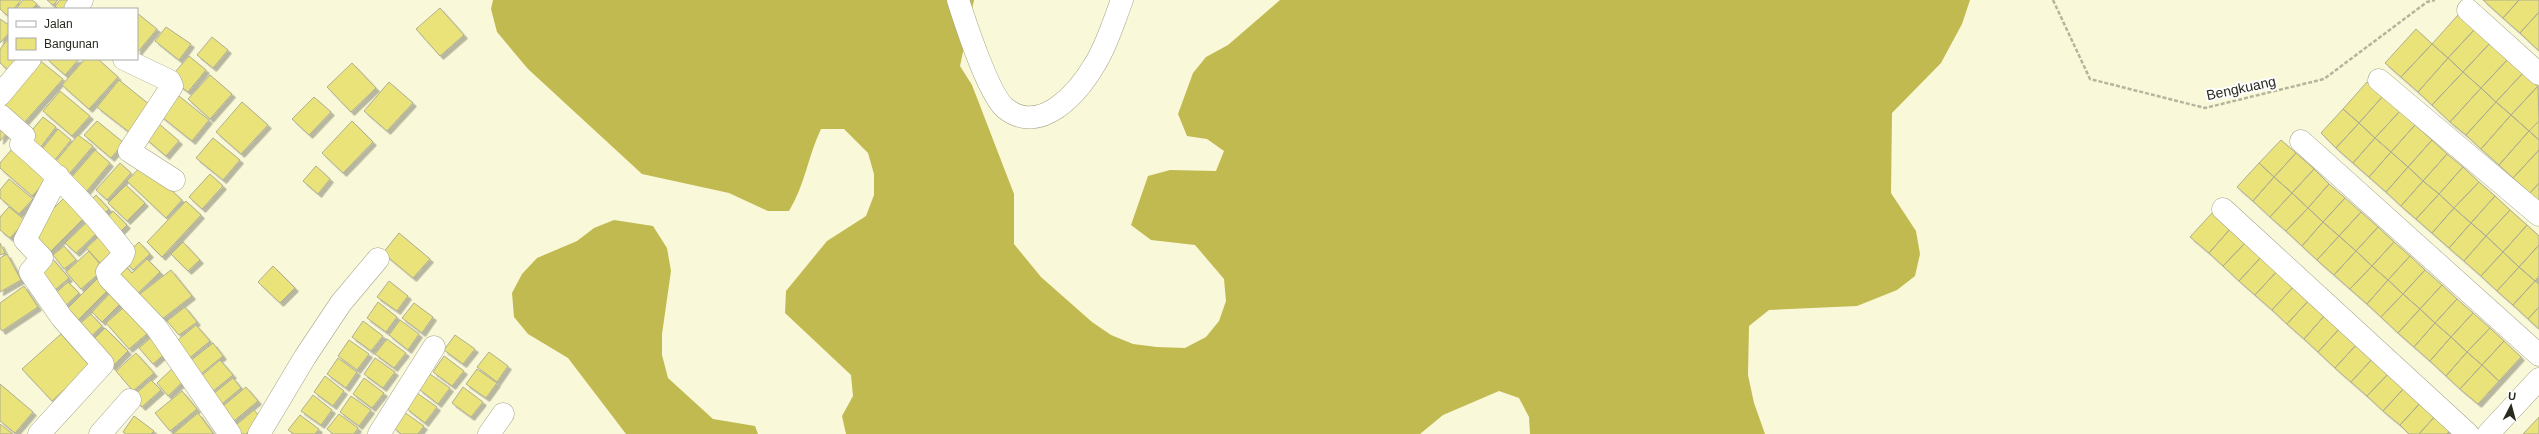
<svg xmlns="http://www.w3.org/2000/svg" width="2539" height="434" font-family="Helvetica,sans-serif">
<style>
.forest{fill:#c1ba50}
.building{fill:#e9e37a;stroke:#afae92;filter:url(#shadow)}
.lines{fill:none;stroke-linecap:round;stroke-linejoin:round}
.minor-casing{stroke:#a5a488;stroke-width:23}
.path{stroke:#b5b49c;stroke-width:2.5;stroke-dasharray:4 2;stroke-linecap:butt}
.minor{stroke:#fff;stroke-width:22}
.labels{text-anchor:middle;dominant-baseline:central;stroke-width:4;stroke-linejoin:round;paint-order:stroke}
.street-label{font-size:14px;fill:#2a2a1e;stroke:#fff}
</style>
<defs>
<filter id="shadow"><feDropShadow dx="3.5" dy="3.5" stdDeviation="0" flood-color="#0004"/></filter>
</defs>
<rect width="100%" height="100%" fill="#f9f8d9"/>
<path class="forest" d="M 493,0 L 974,0 L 960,66 L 972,85 L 1014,194 L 1014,244 L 1041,277 L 1092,322 L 1111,335 L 1133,344 L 1157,347 L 1185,348 L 1206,337 L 1219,321 L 1226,301 L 1224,279 L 1195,245 L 1151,240 L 1131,225 L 1148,176 L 1170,170 L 1216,171 L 1224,151 L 1207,139 L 1187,136 L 1178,114 L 1193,73 L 1206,57 L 1228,45 L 1280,0 L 1970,0 L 1962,24 L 1941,63 L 1892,113 L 1891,193 L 1916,231 L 1920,254 L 1915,276 L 1897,290 L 1857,306 L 1769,310 L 1749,326 L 1748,375 L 1754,403 L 1765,434 L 1530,434 L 1529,417 L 1519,398 L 1499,391 L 1443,415 L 1420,434 L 846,434 L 842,416 L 853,396 L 851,375 L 785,313 L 786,291 L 827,241 L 866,216 L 874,195 L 874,174 L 868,153 L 844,129 L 821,129 C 808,156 805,185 789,211 L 768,211 L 729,193 L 642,174 L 528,69 L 497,32 L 491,9 Z
M 614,220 L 653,226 L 667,248 L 671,271 L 662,334 L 662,355 L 668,378 L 713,419 L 755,426 L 758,434 L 626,434 L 568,358 L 528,334 L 514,317 L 512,293 L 522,274 L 537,258 L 577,241 L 594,228 Z"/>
<path class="building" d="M 0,0 L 21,0 L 14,9 L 9,9 L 8,16 L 0,9 Z
M 23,0 L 32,0 L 37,4 L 32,9 L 16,9 Z
M 47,0 L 58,0 L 53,5 Z
M 60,0 L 76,0 L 72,9 L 58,9 L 55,6 Z
M 2483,0 L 2519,0 L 2503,18 Z
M 2519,0 L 2539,0 L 2539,12 L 2520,33 L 2503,18 Z
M 440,8 L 464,35 L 440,56 L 416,29 Z
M 2539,12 L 2539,51 L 2520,33 Z
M 137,13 L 157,29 L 137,53 Z
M 2458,15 L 2475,29 L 2448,58 L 2432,44 Z
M 0,19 L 9,25 L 9,33 L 0,43 Z
M 166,27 L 191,44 L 179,60 L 155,41 Z
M 2416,29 L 2432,44 L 2401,77 L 2385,63 Z
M 2475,29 L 2490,43 L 2463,72 L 2448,58 Z
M 212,37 L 228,50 L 213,68 L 197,55 Z
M 9,38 L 9,59 L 23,59 L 11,72 L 0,63 L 0,49 Z
M 2490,43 L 2508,59 L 2481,88 L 2463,72 Z
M 2432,44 L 2448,58 L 2418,92 L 2401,77 Z
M 189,56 L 206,70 L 188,92 L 170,78 Z
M 2448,58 L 2463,72 L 2432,105 L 2418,92 Z
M 38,59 L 63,79 L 22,125 L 0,105 Z
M 47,59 L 79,59 L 65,75 Z
M 85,59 L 98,59 L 118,77 L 89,109 L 62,85 Z
M 2508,59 L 2523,73 L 2496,102 L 2481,88 Z
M 352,63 L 376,88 L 351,112 L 327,87 Z
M 2463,72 L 2481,88 L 2450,122 L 2432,105 Z
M 2523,73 L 2538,86 L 2511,115 L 2496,102 Z
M 210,75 L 232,94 L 210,119 L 188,99 Z
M 119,80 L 150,105 L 129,132 L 97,107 Z
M 389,82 L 413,103 L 387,131 L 364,111 Z
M 2367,82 L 2383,96 L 2359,123 L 2343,109 Z
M 2538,86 L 2539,121 L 2529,131 L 2511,115 Z
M 2481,88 L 2496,102 L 2466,135 L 2450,122 Z
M 60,91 L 90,116 L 72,136 L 43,111 Z
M 174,92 L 209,120 L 192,141 L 157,113 Z
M 2383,96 L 2400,111 L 2375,138 L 2359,123 Z
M 314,97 L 331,112 L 309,135 L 292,119 Z
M 242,102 L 268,125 L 241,154 L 216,132 Z
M 2496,102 L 2511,115 L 2481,149 L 2466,135 Z
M 2343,109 L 2359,123 L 2336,148 L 2321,133 Z
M 2400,111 L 2415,125 L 2391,152 L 2375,138 Z
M 2511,115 L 2529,131 L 2499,165 L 2481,149 Z
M 43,117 L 56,127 L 37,152 L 23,141 Z
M 97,121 L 124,143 L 111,158 L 84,135 Z
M 352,121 L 373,142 L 343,173 L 322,153 Z
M 2539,121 L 2539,140 L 2529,131 Z
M 158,123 L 179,141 L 166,156 L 145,138 Z
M 2359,123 L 2375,138 L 2353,163 L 2336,148 Z
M 2415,125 L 2432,140 L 2408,167 L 2391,152 Z
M 0,129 L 6,134 L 0,141 Z
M 58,129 L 71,140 L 51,165 L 38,154 Z
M 2529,131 L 2539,140 L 2539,150 L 2513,178 L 2499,165 Z
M 78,135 L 93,146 L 64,180 L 50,168 Z
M 213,138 L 240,160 L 223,180 L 196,158 Z
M 2375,138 L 2391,152 L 2369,177 L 2353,163 Z
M 2281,140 L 2296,153 L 2274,177 L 2259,163 Z
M 2432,140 L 2447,154 L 2423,181 L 2408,167 Z
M 12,149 L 47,180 L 32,196 L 0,168 L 0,163 Z
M 95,150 L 110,163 L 86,192 L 70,179 Z
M 2539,150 L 2539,183 L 2530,193 L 2513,178 Z
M 2391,152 L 2408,167 L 2386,192 L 2369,177 Z
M 2296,153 L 2314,169 L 2292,193 L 2274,177 Z
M 2447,154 L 2463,167 L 2439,194 L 2423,181 Z
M 120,163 L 131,173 L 107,200 L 96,190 Z
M 2259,163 L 2274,177 L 2253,201 L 2237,187 Z
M 143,164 L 182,200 L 166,218 L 127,181 Z
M 316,166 L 330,179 L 318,194 L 303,181 Z
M 2408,167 L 2423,181 L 2401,206 L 2386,192 Z
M 2463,167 L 2479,182 L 2454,208 L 2439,194 Z
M 2314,169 L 2329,184 L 2308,208 L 2292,193 Z
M 210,174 L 223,186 L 202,209 L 189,197 Z
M 2274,177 L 2292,193 L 2270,217 L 2253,201 Z
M 9,179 L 33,199 L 19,214 L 0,198 L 0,190 Z
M 2423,181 L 2439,194 L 2416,219 L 2401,206 Z
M 2479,182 L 2495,196 L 2471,223 L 2454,208 Z
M 2539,183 L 2539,202 L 2530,193 Z
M 2329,184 L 2345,198 L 2323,222 L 2308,208 Z
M 126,185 L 145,203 L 127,221 L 108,203 Z
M 2292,193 L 2308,208 L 2286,231 L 2270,217 Z
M 2439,194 L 2454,208 L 2432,233 L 2416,219 Z
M 96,195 L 109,209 L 98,219 L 85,206 Z
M 2495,196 L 2510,210 L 2486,236 L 2471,223 Z
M 65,197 L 85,217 L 48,254 L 28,234 Z
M 2345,198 L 2361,212 L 2339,236 L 2323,222 Z
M 186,201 L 201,215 L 162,257 L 147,242 Z
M 9,207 L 26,221 L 10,238 L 0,230 L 0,217 Z
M 2308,208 L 2323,222 L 2302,246 L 2286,231 Z
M 2454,208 L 2471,223 L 2449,248 L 2432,233 Z
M 2510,210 L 2527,225 L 2503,252 L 2486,236 Z
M 113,211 L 127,225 L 116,236 L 103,222 Z
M 2213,212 L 2231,228 L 2209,253 L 2190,237 Z
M 2361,212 L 2378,227 L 2356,251 L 2339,236 Z
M 88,221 L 98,232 L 76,253 L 65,243 Z
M 2323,222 L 2339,236 L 2317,260 L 2302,246 Z
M 2471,223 L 2486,236 L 2464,261 L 2449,248 Z
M 2527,225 L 2539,236 L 2539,245 L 2519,267 L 2503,252 Z
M 2378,227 L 2394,242 L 2372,266 L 2356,251 Z
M 2231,228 L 2246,242 L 2223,266 L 2209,253 Z
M 103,233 L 118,250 L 102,265 L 86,248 Z
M 399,233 L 430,259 L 413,278 L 383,253 Z
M 2339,236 L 2356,251 L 2334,275 L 2317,260 Z
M 2486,236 L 2503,252 L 2481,276 L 2464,261 Z
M 139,242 L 150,254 L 133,270 L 122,258 Z
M 183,242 L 200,260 L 188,271 L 171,254 Z
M 2246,242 L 2262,256 L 2239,281 L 2223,266 Z
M 2394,242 L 2410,256 L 2388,280 L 2372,266 Z
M 0,243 L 5,253 L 0,255 Z
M 2539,245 L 2539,276 L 2535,281 L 2519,267 Z
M 64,246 L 76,260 L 64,269 L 53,255 Z
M 89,251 L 104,269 L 81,289 L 66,272 Z
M 2356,251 L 2372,266 L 2350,289 L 2334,275 Z
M 2503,252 L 2519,267 L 2497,291 L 2481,276 Z
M 7,254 L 21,280 L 0,292 L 0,258 Z
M 2262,256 L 2278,270 L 2255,295 L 2239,281 Z
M 2410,256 L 2425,270 L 2403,294 L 2388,280 Z
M 51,257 L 69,278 L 50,294 L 33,272 Z
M 147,259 L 160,272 L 134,297 L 111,274 L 123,263 L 132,273 Z
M 273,266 L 295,288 L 280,303 L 258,282 Z
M 2372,266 L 2388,280 L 2367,304 L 2350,289 Z
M 2519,267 L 2535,281 L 2513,305 L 2497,291 Z
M 171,270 L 192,296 L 157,323 L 136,297 Z
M 2278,270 L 2295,285 L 2272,310 L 2255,295 Z
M 2425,270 L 2442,285 L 2420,309 L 2403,294 Z
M 99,277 L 110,288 L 75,323 L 64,312 Z
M 2388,280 L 2403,294 L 2381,317 L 2367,304 Z
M 389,281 L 408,296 L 397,311 L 377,297 Z
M 2535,281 L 2539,284 L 2539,307 L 2528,319 L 2513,305 Z
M 68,282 L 79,293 L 61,310 L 50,298 Z
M 2295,285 L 2310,299 L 2287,324 L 2272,310 Z
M 2442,285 L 2457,299 L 2435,323 L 2420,309 Z
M 24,286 L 38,307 L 2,331 L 0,328 L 0,303 Z
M 115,288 L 126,298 L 102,322 L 92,312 Z
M 2403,294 L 2420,309 L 2398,333 L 2381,317 Z
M 2310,299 L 2326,314 L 2304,339 L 2287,324 Z
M 2457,299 L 2473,313 L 2451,337 L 2435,323 Z
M 130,302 L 154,328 L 129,349 L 106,323 Z
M 378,302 L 397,317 L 386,332 L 367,318 Z
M 414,303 L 433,317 L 422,333 L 402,318 Z
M 185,307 L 197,322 L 179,335 L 167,321 Z
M 2539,307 L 2539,329 L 2528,319 Z
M 2420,309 L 2435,323 L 2414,347 L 2398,333 Z
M 2473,313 L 2490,328 L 2467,352 L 2451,337 Z
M 91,314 L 102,326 L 87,340 L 75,328 Z
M 2326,314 L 2341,327 L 2318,352 L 2304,339 Z
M 400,320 L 419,334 L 408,350 L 389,335 Z
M 363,321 L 383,336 L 371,351 L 352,337 Z
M 2435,323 L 2451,337 L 2430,361 L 2414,347 Z
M 196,325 L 210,341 L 186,361 L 172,345 Z
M 2341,327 L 2358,343 L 2335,368 L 2318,352 Z
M 105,328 L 128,351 L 112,367 L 90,343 Z
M 2490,328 L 2504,341 L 2482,365 L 2467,352 Z
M 61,334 L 90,366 L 52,401 L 22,369 Z
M 155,334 L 169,350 L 153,364 L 139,348 Z
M 455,335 L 475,349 L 463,364 L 444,350 Z
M 2451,337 L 2467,352 L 2446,376 L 2430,361 Z
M 387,339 L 406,353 L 394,368 L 375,354 Z
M 349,340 L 369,354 L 357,370 L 338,356 Z
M 2504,341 L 2521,357 L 2499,381 L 2482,365 Z
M 213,343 L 223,356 L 196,378 L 185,365 Z
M 2358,343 L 2374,357 L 2351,382 L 2335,368 Z
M 489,352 L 508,366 L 497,382 L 477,367 Z
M 2467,352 L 2482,365 L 2460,389 L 2446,376 Z
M 136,353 L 154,373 L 133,391 L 116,371 Z
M 444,356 L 464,371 L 452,386 L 433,372 Z
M 2374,357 L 2390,372 L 2367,396 L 2351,382 Z
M 338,358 L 357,372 L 346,388 L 327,374 Z
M 375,358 L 395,372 L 383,388 L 364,374 Z
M 220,360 L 233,375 L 207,396 L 195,381 Z
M 2482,365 L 2499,381 L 2478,404 L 2460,389 Z
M 175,366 L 187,378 L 168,396 L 157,383 Z
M 477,369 L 497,383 L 486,398 L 466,384 Z
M 2390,372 L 2406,386 L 2383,411 L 2367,396 Z
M 430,374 L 450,388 L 438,404 L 419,389 Z
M 325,376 L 344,391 L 333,406 L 314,392 Z
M 233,378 L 241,388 L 217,408 L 208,398 Z
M 364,378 L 384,393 L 372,408 L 353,394 Z
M 151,380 L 161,390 L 142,407 L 132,397 Z
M 0,384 L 33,412 L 15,433 L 0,421 Z
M 2406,386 L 2422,401 L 2400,425 L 2383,411 Z
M 246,387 L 258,401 L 229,425 L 217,411 Z
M 463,387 L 483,402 L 471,417 L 452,403 Z
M 182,391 L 197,409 L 170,431 L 155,413 Z
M 417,393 L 437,407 L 425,423 L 406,408 Z
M 313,395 L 332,410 L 321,425 L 301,411 Z
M 351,396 L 371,410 L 359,426 L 340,412 Z
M 2422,401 L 2437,414 L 2419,434 L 2409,434 L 2400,425 Z
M 254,410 L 263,420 L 246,434 L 234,434 L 230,430 Z
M 404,412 L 424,426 L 418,434 L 401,434 L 393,427 Z
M 198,413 L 213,433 L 212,434 L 173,434 Z
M 339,414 L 358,428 L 354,434 L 333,434 L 327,429 Z
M 2437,414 L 2452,428 L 2447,434 L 2419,434 Z
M 300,415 L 319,429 L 315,434 L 294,434 L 288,430 Z
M 134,416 L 154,431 L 151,434 L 126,434 L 123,432 Z
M 2539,417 L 2539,434 L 2523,434 Z
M 0,424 L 13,434 L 0,434 Z"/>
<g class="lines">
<defs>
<path id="minor" d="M 958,0 C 965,22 989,95 1005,108 C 1040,137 1078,93 1095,64 C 1107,45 1114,21 1122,0
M 75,9 L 82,0
M 2468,10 L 2539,74
M 124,59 L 170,81 L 172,86 L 129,151 L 174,180
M 2379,80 L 2539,215
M 0,95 L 30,59
M 0,115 L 24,136 L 21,144 C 59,176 93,212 124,252 L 122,257 L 107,272 L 109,278 L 156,327 L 230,434
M 2301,141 L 2539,355
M 2223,209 L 2468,434
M 39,434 L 103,364 L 62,318 L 30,272 L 42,258 L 25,240 L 58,176
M 100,434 L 130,400
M 259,434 L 305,357 L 341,303 L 378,259
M 379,434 L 434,347
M 489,434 L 503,414
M 2488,434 L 2539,379"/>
</defs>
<use href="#minor" class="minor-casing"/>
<path class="path" d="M 2053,0 L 2090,79 L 2205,108 L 2324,79 L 2427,2 L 2435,0"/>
<use href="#minor" class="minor"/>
</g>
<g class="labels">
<g class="street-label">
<text transform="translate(2241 88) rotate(-12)">Bengkuang</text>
</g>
</g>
<rect x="8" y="8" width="130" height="52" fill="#ffffff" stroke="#aaaaa5"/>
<rect x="16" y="21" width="20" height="6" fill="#ffffff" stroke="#aaaaa5"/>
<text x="44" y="28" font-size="12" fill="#2a2a1e">Jalan</text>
<rect x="16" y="38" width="20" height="12" fill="#e9e37a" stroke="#aaaaa5"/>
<text x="44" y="48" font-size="12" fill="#2a2a1e">Bangunan</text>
<g transform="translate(2511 406) rotate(6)" stroke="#ffffff" stroke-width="3" paint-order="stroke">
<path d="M0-3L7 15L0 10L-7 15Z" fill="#2a2a1e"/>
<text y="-6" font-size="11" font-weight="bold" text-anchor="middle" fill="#2a2a1e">U</text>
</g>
</svg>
